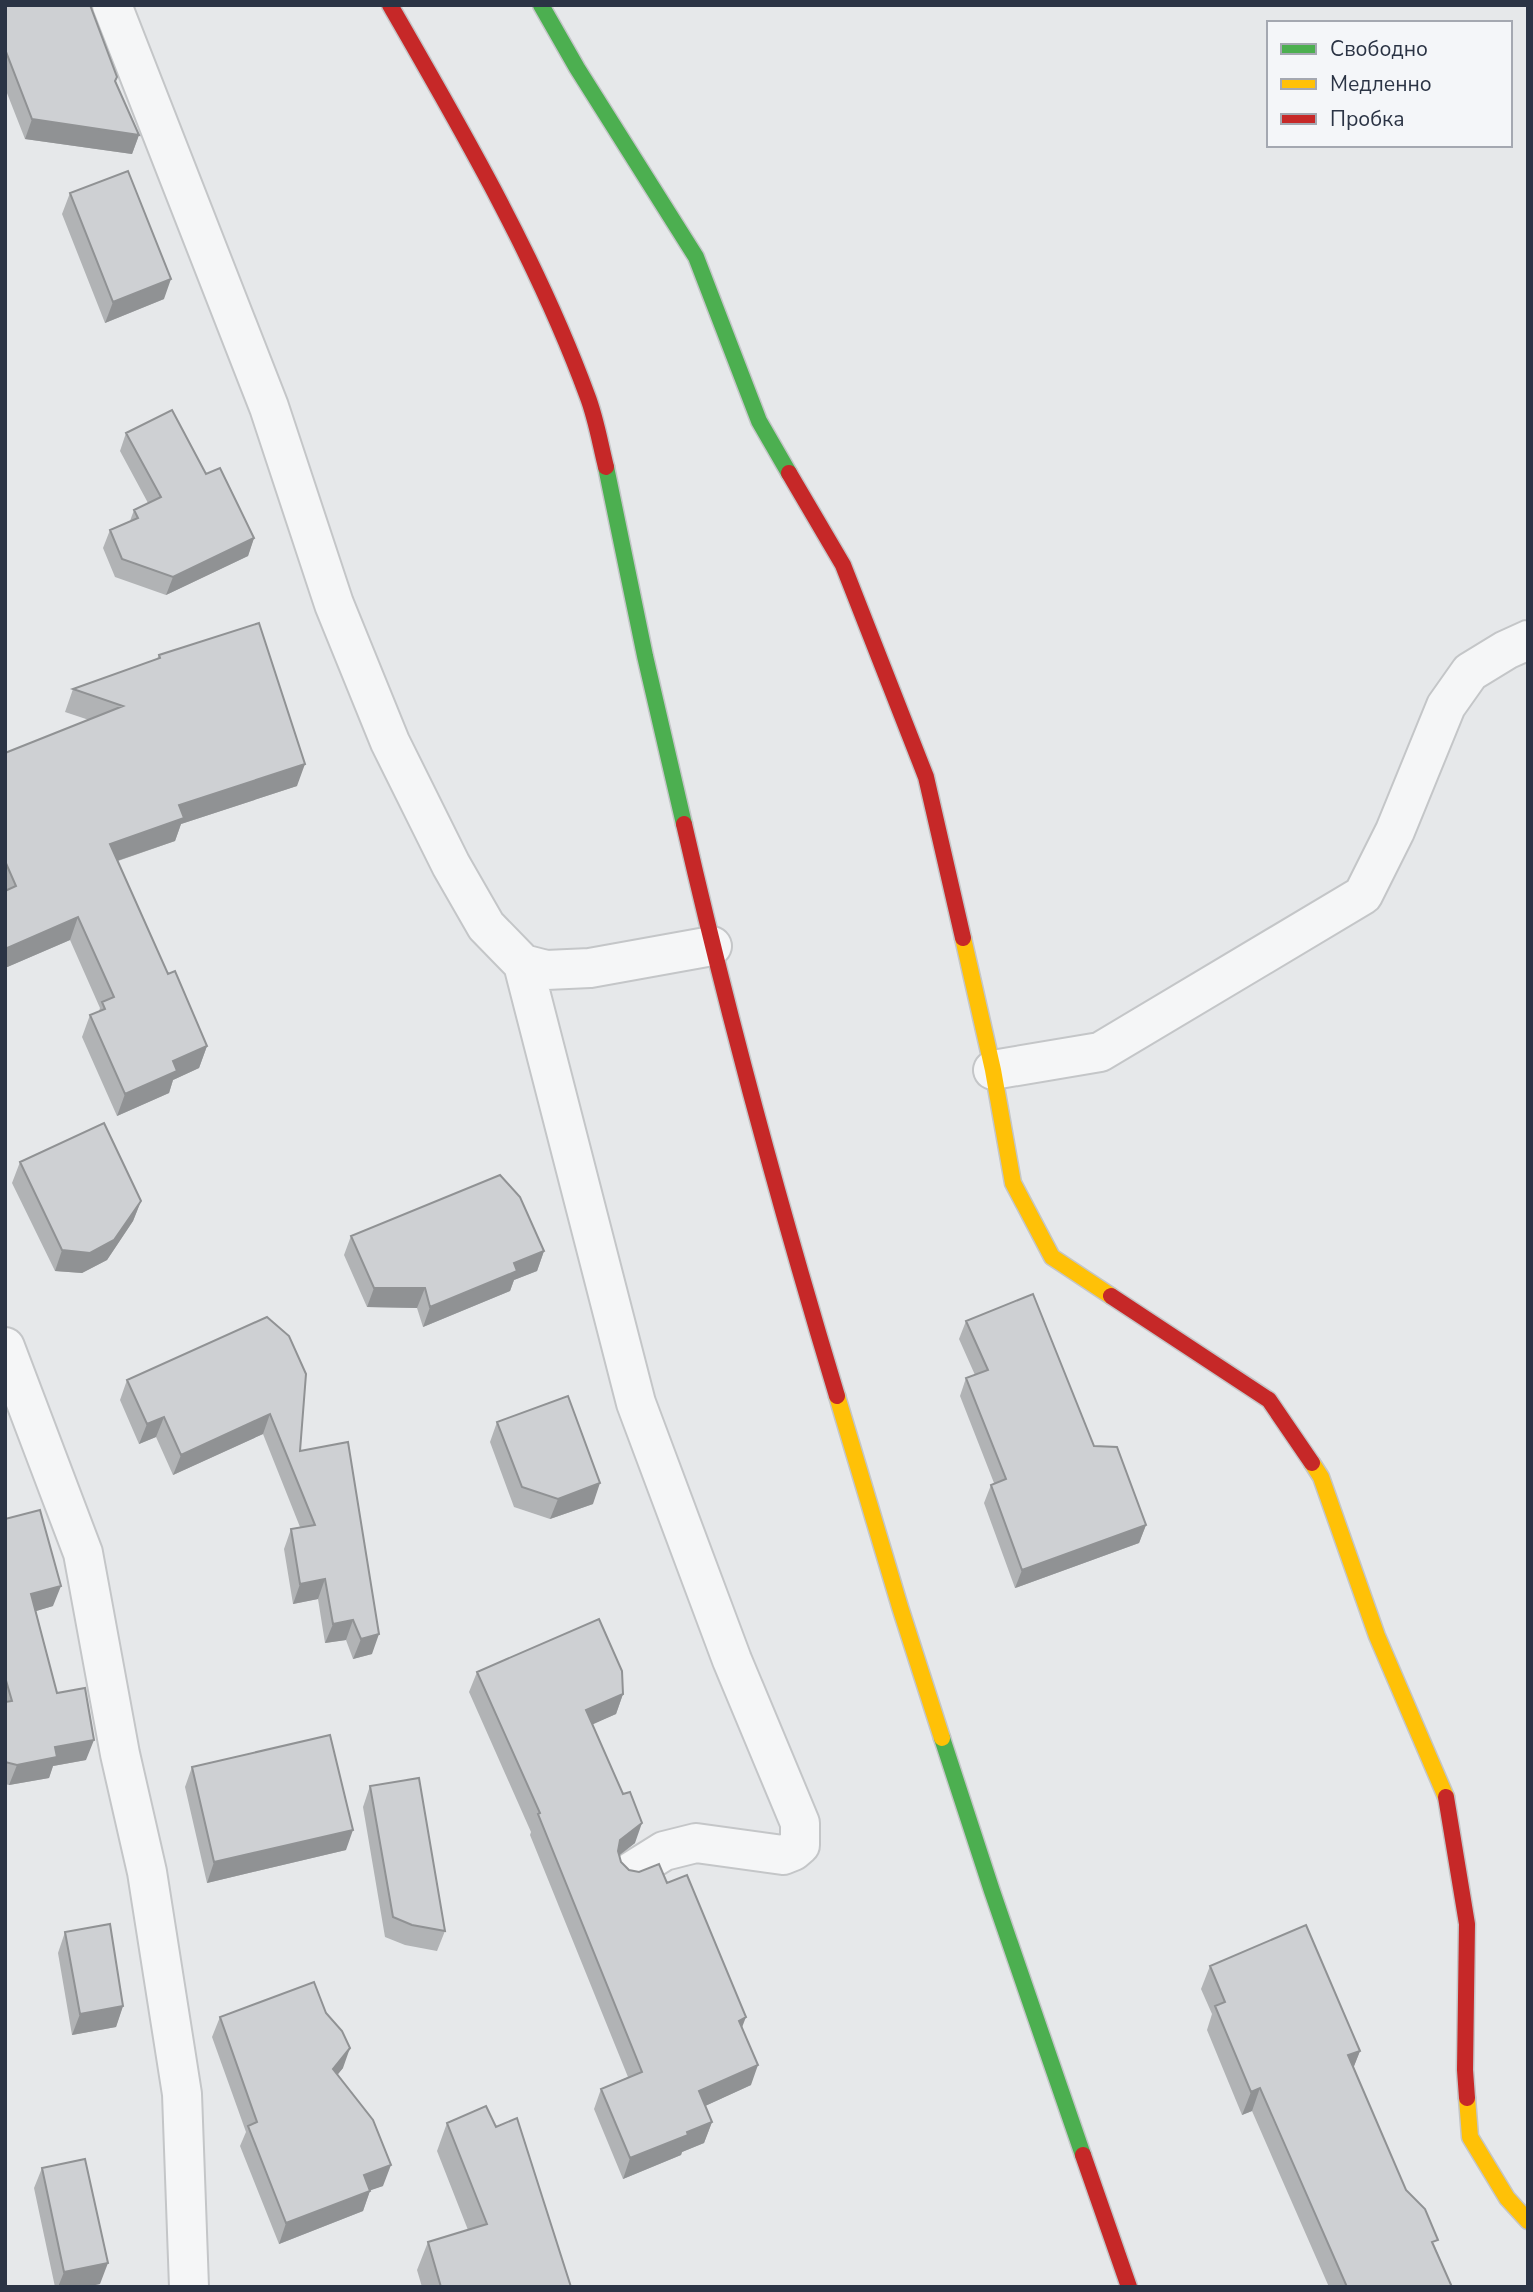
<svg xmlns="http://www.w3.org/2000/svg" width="1533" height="2292" font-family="'Nunito Sans',sans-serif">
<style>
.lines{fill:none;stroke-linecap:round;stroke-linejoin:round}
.street-casing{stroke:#c4c6c8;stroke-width:42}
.fast-casing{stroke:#c4c6c8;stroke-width:19}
.slow-casing{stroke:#c4c6c8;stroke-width:19}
.jam-casing{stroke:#c4c6c8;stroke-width:19}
.street{stroke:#f5f6f7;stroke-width:38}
.fast{stroke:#4caf50;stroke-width:16}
.slow{stroke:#ffc107;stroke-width:16}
.jam{stroke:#c62828;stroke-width:16}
.wall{fill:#b1b3b5}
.shaded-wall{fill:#909294}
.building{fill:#ced0d3;stroke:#909294;stroke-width:2}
</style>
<rect width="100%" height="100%" fill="#e6e8ea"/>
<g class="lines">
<defs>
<path id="street" d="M 112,5 L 269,407 L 334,604 L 390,742 L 451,865 L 486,926 L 523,964 L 546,970 L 590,968 L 712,946
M 523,964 L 636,1403 L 732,1660 L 800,1823 L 800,1845 L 793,1851 L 783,1855 L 696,1843 L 664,1851 L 632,1871
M 993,1070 L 1100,1052 L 1363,895 L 1395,831 L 1446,706 L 1470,672 L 1506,650 L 1528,640
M 5,1347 L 83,1553 L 120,1754 L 147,1872 L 182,2094 L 189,2287"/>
<path id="fast" d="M 541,5 L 577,68 L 696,257 L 759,421 L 789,473
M 606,467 L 645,656 L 684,824
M 942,1738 L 992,1891 L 1083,2155"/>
<path id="slow" d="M 963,938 L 993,1070 L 1013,1183 L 1052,1257 L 1111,1296
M 837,1396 L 900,1607 L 942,1738
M 1312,1463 L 1321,1477 L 1377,1636 L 1446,1797
M 1467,2098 L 1470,2137 L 1507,2198 L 1528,2221"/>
<path id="jam" d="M 390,5 C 462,130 537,259 587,395 C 596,418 600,443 606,467
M 789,473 L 843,565 L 926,777 L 963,938
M 684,824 C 728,1016 780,1207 837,1396
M 1111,1296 L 1269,1400 L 1312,1463
M 1446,1797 L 1467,1924 L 1465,2070 L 1467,2098
M 1083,2155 L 1129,2287"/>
</defs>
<use href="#street" class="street-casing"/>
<use href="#fast" class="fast-casing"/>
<use href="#slow" class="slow-casing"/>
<use href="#jam" class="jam-casing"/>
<use href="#street" class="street"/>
<use href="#fast" class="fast"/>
<use href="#slow" class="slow"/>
<use href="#jam" class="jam"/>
</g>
<path class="wall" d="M 5,5 L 116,82 L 139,135 L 132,154 L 25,139 L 5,88 Z
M 70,193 L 164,299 L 105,323 L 62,214 Z
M 126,433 L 206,474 L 254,538 L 248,556 L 166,595 L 115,577 L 103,548 L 110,530 L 130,521 L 134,510 L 148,503 L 120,451 Z
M 159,655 L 297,786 L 181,824 L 175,841 L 118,861 L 168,974 L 207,1046 L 199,1068 L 173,1080 L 169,1093 L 117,1116 L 82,1037 L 90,1015 L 99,1011 L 100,1008 L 70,940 L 5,968 L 5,753 L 89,720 L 65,712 L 73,689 L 157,659 Z
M 20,1162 L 141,1201 L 133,1221 L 107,1260 L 82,1273 L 55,1271 L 12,1183 Z
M 351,1236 L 544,1251 L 537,1271 L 514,1280 L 510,1291 L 423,1327 L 417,1308 L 367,1307 L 344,1255 Z
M 267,1317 L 300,1451 L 372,1654 L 353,1659 L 346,1640 L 325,1643 L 318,1599 L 293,1604 L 284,1549 L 291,1529 L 300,1527 L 263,1434 L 173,1475 L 156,1437 L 139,1444 L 120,1400 L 127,1380 Z
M 966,1321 L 1094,1446 L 1146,1525 L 1139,1543 L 1015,1588 L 984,1503 L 991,1485 L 994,1483 L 960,1396 L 966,1378 L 975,1375 L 959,1339 Z
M 497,1422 L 593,1504 L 550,1519 L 514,1507 L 490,1442 Z
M 5,1519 L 53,1606 L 36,1611 L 57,1693 L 86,1760 L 53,1766 L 49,1778 L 9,1785 L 5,1784 Z
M 477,1672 L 623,1694 L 616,1714 L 592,1724 L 635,1843 L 619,1856 L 621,1862 L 629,1870 L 667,1883 L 742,2028 L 751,2085 L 705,2106 L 712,2122 L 704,2143 L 682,2152 L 681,2155 L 623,2179 L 594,2109 L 601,2089 L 628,2077 L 530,1835 L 531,1832 L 469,1692 Z
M 192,1767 L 346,1850 L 207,1883 L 185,1787 Z
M 370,1786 L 445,1931 L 437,1951 L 405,1945 L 385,1937 L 363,1807 Z
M 65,1932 L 123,2006 L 116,2027 L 72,2035 L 58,1953 Z
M 1210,1966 L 1360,2051 L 1353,2068 L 1406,2190 L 1435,2247 L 1452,2287 L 1329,2287 L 1252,2111 L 1242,2115 L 1207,2030 L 1212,2014 L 1201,1989 Z
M 220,2017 L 343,2068 L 337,2075 L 383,2186 L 370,2190 L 363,2211 L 279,2244 L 240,2146 L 246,2132 L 212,2037 Z
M 447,2123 L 571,2287 L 422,2287 L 417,2270 L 428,2242 L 468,2230 L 437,2151 Z
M 42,2168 L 100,2284 L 85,2287 L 55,2287 L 34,2188 Z"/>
<path class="shaded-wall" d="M 32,119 L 139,135 L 132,154 L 25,139 Z
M 171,279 L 164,299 L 105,323 L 113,302 Z
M 254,538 L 248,556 L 166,595 L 173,577 Z
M 305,764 L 297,786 L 181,824 L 175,841 L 102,866 L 110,844 L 179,805 Z
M 78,917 L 70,940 L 5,968 L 5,949 Z
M 207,1046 L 199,1068 L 173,1080 L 169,1093 L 117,1116 L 125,1094 L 173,1061 Z
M 141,1201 L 133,1221 L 107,1260 L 82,1273 L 55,1271 L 62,1250 Z
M 544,1251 L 537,1271 L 514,1280 L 510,1291 L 423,1327 L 430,1307 L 514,1263 Z
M 374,1288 L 425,1288 L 417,1308 L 367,1307 Z
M 270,1414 L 263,1434 L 173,1475 L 181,1455 Z
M 164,1417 L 156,1437 L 139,1444 L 147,1424 Z
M 600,1483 L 593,1504 L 550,1519 L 558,1499 Z
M 1146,1525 L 1139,1543 L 1015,1588 L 1022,1570 Z
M 325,1579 L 318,1599 L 293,1604 L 300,1584 Z
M 61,1586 L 53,1606 L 23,1615 L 31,1594 Z
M 353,1620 L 346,1640 L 325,1643 L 333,1624 Z
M 379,1634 L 372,1654 L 353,1659 L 361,1639 Z
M 623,1694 L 616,1714 L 578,1731 L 586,1710 Z
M 94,1740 L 86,1760 L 53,1766 L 49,1778 L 9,1785 L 17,1765 L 55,1747 Z
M 642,1823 L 635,1843 L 613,1860 L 620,1840 Z
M 353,1830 L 346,1850 L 207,1883 L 214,1862 Z
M 123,2006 L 116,2027 L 72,2035 L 80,2014 Z
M 746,2017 L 738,2038 L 739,2021 Z
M 350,2048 L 343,2068 L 325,2090 L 333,2069 Z
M 1360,2051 L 1351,2074 L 1348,2055 Z
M 758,2065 L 751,2085 L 692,2112 L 699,2091 Z
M 1260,2088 L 1252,2111 L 1242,2115 L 1251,2092 Z
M 712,2122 L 704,2143 L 682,2152 L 681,2155 L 623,2179 L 630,2158 L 687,2132 Z
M 391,2165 L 383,2186 L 357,2195 L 364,2175 Z
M 370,2191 L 363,2211 L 279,2244 L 286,2223 Z
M 108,2263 L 100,2284 L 85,2287 L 58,2287 L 64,2272 Z"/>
<path class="building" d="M 5,5 L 90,5 L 117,77 L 115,81 L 139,135 L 32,119 L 5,49 Z
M 128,171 L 171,279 L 113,302 L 70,193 Z
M 172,410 L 206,474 L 220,468 L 254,538 L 173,577 L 122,559 L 110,530 L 138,518 L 134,510 L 161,497 L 126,433 Z
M 259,623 L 305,764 L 179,805 L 184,818 L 110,844 L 168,974 L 175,971 L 207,1046 L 173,1061 L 177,1071 L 125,1094 L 90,1015 L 105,1009 L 102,1002 L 114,997 L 78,917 L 5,949 L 5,891 L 16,886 L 5,861 L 5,753 L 123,706 L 73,689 L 160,658 L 159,655 Z
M 104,1123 L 141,1201 L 114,1240 L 90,1253 L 62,1250 L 20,1162 Z
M 500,1175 L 520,1197 L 544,1251 L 514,1263 L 517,1271 L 430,1307 L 425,1288 L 374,1288 L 351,1236 Z
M 1033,1294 L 1094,1446 L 1117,1447 L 1146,1525 L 1022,1570 L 991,1485 L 1006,1479 L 966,1378 L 988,1370 L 966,1321 Z
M 267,1317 L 289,1336 L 306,1374 L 300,1451 L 348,1442 L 379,1634 L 361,1639 L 353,1620 L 333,1624 L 325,1579 L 300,1584 L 291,1529 L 315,1525 L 270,1414 L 181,1455 L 164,1417 L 147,1424 L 127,1380 Z
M 568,1396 L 600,1483 L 558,1499 L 522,1487 L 497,1422 Z
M 40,1510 L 61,1586 L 31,1594 L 57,1693 L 85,1688 L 94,1740 L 55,1747 L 57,1757 L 17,1765 L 5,1762 L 5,1702 L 12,1701 L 5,1677 L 5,1519 Z
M 599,1619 L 622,1671 L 623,1694 L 586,1710 L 623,1794 L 630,1792 L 642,1823 L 620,1840 L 618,1851 L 621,1862 L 629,1870 L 639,1872 L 659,1864 L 667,1883 L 687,1875 L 746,2017 L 739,2021 L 758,2065 L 699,2091 L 712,2122 L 687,2132 L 688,2135 L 630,2158 L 601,2089 L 642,2072 L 538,1814 L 540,1813 L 477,1672 Z
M 330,1735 L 353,1830 L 214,1862 L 192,1767 Z
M 419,1778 L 445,1931 L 412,1925 L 393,1917 L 370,1786 Z
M 110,1924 L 123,2006 L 80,2014 L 65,1932 Z
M 1306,1925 L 1360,2051 L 1348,2055 L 1406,2190 L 1425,2209 L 1438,2240 L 1432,2242 L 1452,2287 L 1347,2287 L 1260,2088 L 1251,2092 L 1215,2006 L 1225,2002 L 1210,1966 Z
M 314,1982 L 326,2013 L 342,2031 L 350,2048 L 333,2069 L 373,2120 L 391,2165 L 364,2175 L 370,2191 L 286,2223 L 248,2126 L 257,2122 L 220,2017 Z
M 486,2106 L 496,2127 L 517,2118 L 571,2287 L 441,2287 L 428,2242 L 487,2224 L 447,2123 Z
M 85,2159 L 108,2263 L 64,2272 L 42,2168 Z"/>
<rect width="1533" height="2292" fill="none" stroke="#2b3445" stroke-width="14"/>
<rect x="1267" y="21" width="245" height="126" fill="#f4f6f9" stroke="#a4a8b1" stroke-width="2"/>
<rect x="1281" y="44" width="35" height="10" fill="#4caf50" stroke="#a4a8b1" stroke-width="2"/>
<text x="1330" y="56" font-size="21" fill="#2b3445">Свободно</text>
<rect x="1281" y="79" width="35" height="10" fill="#ffc107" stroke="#a4a8b1" stroke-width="2"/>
<text x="1330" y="91" font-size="21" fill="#2b3445">Медленно</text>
<rect x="1281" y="114" width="35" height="10" fill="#c62828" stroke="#a4a8b1" stroke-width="2"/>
<text x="1330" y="126" font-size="21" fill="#2b3445">Пробка</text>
</svg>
